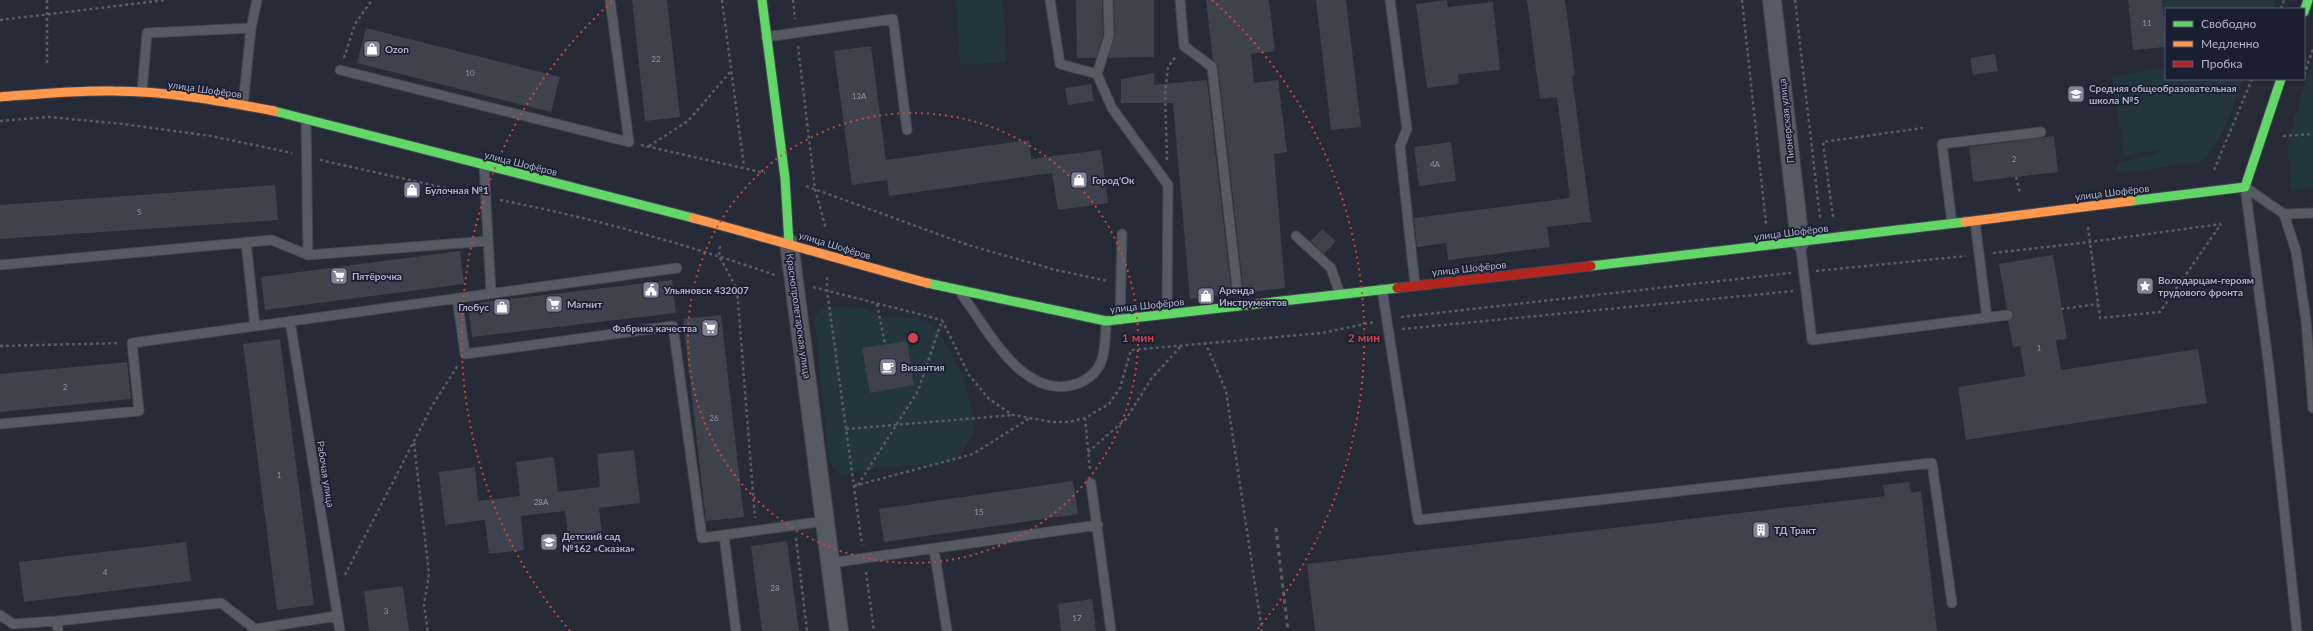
<svg xmlns="http://www.w3.org/2000/svg" width="2313" height="631" font-family="Lato,sans-serif">
<style>
.green{fill:#23353d}
.building{fill:#3e424d}
.lines{fill:none;stroke-linecap:round;stroke-linejoin:round}
.lane-casing{stroke:#43464f;stroke-width:11}
.street-casing{stroke:#43464f;stroke-width:20}
.fast-casing{stroke:#43464f;stroke-width:11}
.slow-casing{stroke:#43464f;stroke-width:11}
.jam-casing{stroke:#43464f;stroke-width:11}
.path{stroke:#585d67;stroke-width:2.5;stroke-dasharray:3 3;stroke-linecap:butt}
.lane{stroke:#565a64;stroke-width:9}
.street{stroke:#565a64;stroke-width:18}
.fast{stroke:#63d668;stroke-width:9}
.slow{stroke:#ff974d;stroke-width:9}
.jam{stroke:#b3261e;stroke-width:9}
.rail{stroke:#5a5e68;stroke-width:3;stroke-dasharray:4 4;stroke-linecap:butt}
.ring{fill:none;stroke:#ce4448;stroke-width:2;stroke-dasharray:2 4}
.labels{text-anchor:middle;dominant-baseline:central;stroke-width:3.5;stroke-linejoin:round;paint-order:stroke}
.number-label{font-size:8px;fill:#9398aa}
.poi-label{font-size:10px;font-weight:bold;fill:#afb5c9;stroke:#191f31;text-anchor:start}
.street-label{font-size:10px;fill:#afb5c9;stroke:#191f31}
.centre{fill:#ce4448;stroke:#191f31;stroke-width:2}
.ring-label{font-size:12px;text-anchor:middle;font-weight:bold;fill:#ce4448;stroke:#191f31;stroke-width:3.5;stroke-linejoin:round;paint-order:stroke}
</style>
<rect width="100%" height="100%" fill="#262b37"/>
<path class="green" d="M 956,0 L 1003,0 L 1007,62 L 960,65 Z
M 2163,0 L 2277,0 L 2273,9 L 2166,9 L 2166,40 Z
M 2313,60 L 2313,188 L 2291,191 L 2287,142 Z
M 2166,67 L 2166,79 L 2244,79 C 2233,103 2222,146 2201,162 L 2126,172 L 2116,170 L 2118,163 L 2158,153 L 2160,150 L 2124,156 L 2112,76 Z
M 826,306 L 863,308 L 883,317 L 916,318 L 929,322 L 939,332 L 964,377 L 976,426 L 972,438 L 960,455 L 946,463 L 875,468 L 841,475 L 832,466 L 828,455 L 814,316 Z"/>
<path class="building" d="M 632,0 L 667,0 L 680,117 L 645,121 Z
M 1076,0 L 1102,0 L 1103,35 L 1096,58 L 1077,58 Z
M 1114,0 L 1154,0 L 1154,57 L 1108,58 L 1115,36 Z
M 1206,0 L 1269,0 L 1275,51 L 1251,54 L 1254,83 L 1278,80 L 1287,152 L 1274,154 L 1285,288 L 1190,299 L 1173,103 L 1121,103 L 1121,79 L 1154,73 L 1154,85 L 1207,80 L 1231,288 L 1234,292 L 1240,292 L 1243,286 L 1218,66 L 1213,60 Z
M 1316,0 L 1346,0 L 1361,127 L 1331,130 Z
M 1447,0 L 1448,7 L 1493,2 L 1500,70 L 1458,74 L 1459,84 L 1427,88 L 1416,4 Z
M 1527,0 L 1565,0 L 1575,75 L 1572,76 L 1591,222 L 1547,227 L 1550,247 L 1448,260 L 1446,243 L 1417,247 L 1414,218 L 1570,198 L 1557,97 L 1540,99 Z
M 2128,0 L 2162,0 L 2166,47 L 2133,50 Z
M 366,28 L 560,77 L 551,112 L 357,63 Z
M 871,46 L 886,160 L 1029,140 L 1031,159 L 1101,150 L 1108,203 L 1058,210 L 1052,173 L 889,196 L 887,180 L 852,185 L 834,51 Z
M 1995,54 L 1998,71 L 1973,75 L 1970,58 Z
M 1091,84 L 1094,101 L 1068,105 L 1065,88 Z
M 2054,136 L 2058,172 L 1973,182 L 1969,147 Z
M 1451,142 L 1456,181 L 1419,186 L 1414,147 Z
M 275,185 L 278,220 L 0,239 L 0,205 Z
M 1322,229 L 1336,241 L 1324,254 L 1311,241 Z
M 460,251 L 464,284 L 265,310 L 261,277 Z
M 2053,255 L 2067,339 L 2056,340 L 2061,370 L 2198,349 L 2207,403 L 1966,440 L 1958,387 L 2025,376 L 2020,346 L 2013,347 L 2008,321 L 2013,318 L 2014,314 L 2011,310 L 2007,309 L 1999,264 Z
M 672,280 L 676,313 L 472,337 L 468,304 Z
M 721,315 L 744,517 L 706,521 L 683,319 Z
M 280,339 L 314,605 L 277,610 L 243,344 Z
M 907,341 L 914,385 L 870,393 L 862,348 Z
M 127,362 L 131,399 L 0,412 L 0,374 Z
M 634,450 L 640,503 L 599,508 L 603,541 L 569,545 L 565,511 L 521,516 L 524,550 L 489,554 L 485,520 L 445,525 L 439,472 L 475,467 L 478,501 L 520,496 L 516,462 L 554,457 L 558,492 L 600,487 L 597,454 Z
M 1073,481 L 1078,514 L 884,542 L 879,509 Z
M 1909,482 L 1911,493 L 1921,491 L 1937,631 L 1315,631 L 1307,564 L 1885,496 L 1883,485 Z
M 787,541 L 799,631 L 762,631 L 751,546 Z
M 186,542 L 191,581 L 24,602 L 19,562 Z
M 403,586 L 409,631 L 369,631 L 364,591 Z
M 1092,599 L 1096,631 L 1061,631 L 1058,604 Z"/>
<g class="lines">
<defs>
<path id="lane" d="M 1050,0 L 1060,64 L 1097,74
M 1108,0 L 1109,36 L 1097,74 L 1112,108 L 1168,185 L 1167,314
M 1180,0 L 1184,46 L 1212,67 L 1237,287
M 1390,0 L 1407,129 L 1400,146 L 1415,285
M 251,28 L 257,0
M 766,37 L 893,19 L 907,130
M 340,70 L 629,142 L 610,0
M 142,92 L 147,33 L 251,28 L 243,105
M 306,120 L 308,255
M 484,165 L 491,293
M 2245,187 L 2269,368 L 2297,631
M 2245,187 L 2284,214 L 2313,213
M 2284,214 L 2296,251 L 2306,321 L 2313,408
M 1975,221 L 1987,318
M 1952,223 L 1942,144 L 2041,132
M 1296,236 L 1331,268 L 1340,294
M 246,242 L 255,326
M 1800,242 L 1812,340 L 2008,315
M 0,265 L 272,240 L 308,255 L 488,241
M 1382,289 L 1418,520 L 1932,463 L 1952,603
M 962,295 C 989,331 1025,404 1079,383 C 1107,372 1105,346 1106,321
M 457,298 L 465,354 L 673,326 L 702,538 L 825,521
M 1120,320 L 1122,234
M 290,321 L 340,631
M 0,424 L 139,411 L 132,343 L 677,268
M 1091,483 L 1111,631
M 724,535 L 736,631
M 934,549 L 947,631
M 830,563 L 1098,525
M 0,615 L 13,624 L 57,621
M 58,631 L 57,621 L 221,603 L 255,629 L 337,616"/>
<path id="street" d="M 1772,0 L 1800,242
M 789,243 L 839,631"/>
<path id="fast" d="M 762,0 L 785,178 L 789,243
M 2304,12 L 2308,0
M 274,111 L 693,218
M 2131,201 L 2245,187 L 2281,79
M 1591,266 L 1965,222
M 927,283 L 1106,321 L 1397,288"/>
<path id="slow" d="M 0,97 C 38,94 75,90 113,91 C 167,91 221,101 274,111
M 693,218 C 772,239 849,262 927,283
M 1965,222 L 2131,201"/>
<path id="jam" d="M 1397,288 L 1591,266"/>
</defs>
<use href="#lane" class="lane-casing"/>
<use href="#street" class="street-casing"/>
<use href="#fast" class="fast-casing"/>
<use href="#slow" class="slow-casing"/>
<use href="#jam" class="jam-casing"/>
<path class="path" d="M 47,0 L 47,63
M 722,0 L 744,167
M 793,0 L 795,19
M 1742,0 L 1766,224
M 1795,0 L 1820,218
M 2281,9 L 2284,0
M 0,20 L 166,0
M 798,46 L 815,189 L 826,229
M 344,58 L 355,24 L 372,0
M 2304,75 L 2313,49
M 0,121 L 49,117 L 123,124 L 211,136 L 292,153
M 2283,136 L 2313,134
M 641,145 L 765,173
M 649,146 L 688,121 L 731,71
M 320,160 L 472,194
M 1167,160 L 1165,93 L 1168,67 L 1176,56
M 2214,170 L 2252,79
M 2016,177 L 2020,193
M 806,186 L 968,245 L 1056,270 L 1108,281
M 500,200 C 593,218 685,244 775,275
M 1833,217 L 1823,142 L 1923,128
M 2088,227 L 2100,318 L 2160,312 L 2221,224
M 720,246 L 719,256 L 737,289 L 755,518
M 1993,253 L 2090,242 L 2221,224
M 1816,271 L 1966,256
M 827,277 L 827,290 L 862,545
M 813,287 L 942,320
M 877,304 L 885,344
M 2061,309 L 2098,304
M 1401,317 L 1791,273
M 942,320 L 969,375 L 989,399 L 1013,415 L 1052,422 L 1069,422 L 1085,418 L 1109,404 L 1120,388 L 1131,350 L 1322,333 L 1374,322
M 1402,329 L 1794,291
M 1205,342 L 1226,391 L 1262,631
M 0,346 L 120,343
M 1085,418 L 1090,470
M 846,429 L 1013,415
M 414,443 L 429,574 L 424,605 L 428,631
M 1088,452 L 1126,419 L 1151,379 L 1182,345
M 858,485 L 918,391 L 942,320
M 854,486 L 973,454 L 1030,418
M 796,538 L 807,631
M 866,572 L 874,631
M 345,575 L 432,406 L 458,365"/>
<use href="#lane" class="lane"/>
<use href="#street" class="street"/>
<use href="#fast" class="fast"/>
<use href="#slow" class="slow"/>
<use href="#jam" class="jam"/>
<path class="rail" d="M 1276,528 L 1288,631"/>
</g>
<g class="ring">
<circle cx="913" cy="338" r="225"/>
<path d="M570 631A451 451 0 0 1 614 0M1212 0A451 451 0 0 1 1256 631"/>
</g>
<defs>
<symbol id="shop-square" viewBox="-11 -11 22 22"><rect x="-9" y="-9" width="18" height="18" rx="4" fill="#7f8596" stroke="#191f31"/><path d="M-5-2.5h2.3a2.7 3.5 0 0 1 5.4 0H5L5.5 6h-11ZM-1.5-2.5h3a1.5 2.3 0 0 0-3 0Z" fill="#fff"/></symbol>
<symbol id="school-square" viewBox="-11 -11 22 22"><rect x="-9" y="-9" width="18" height="18" rx="4" fill="#7f8596" stroke="#191f31"/><path d="M0-5L7-2L0 1L-7-2ZM-4 1L0 2.5L4 1V4Q0 6-4 4Z" fill="#fff"/></symbol>
<symbol id="supermarket-square" viewBox="-11 -11 22 22"><rect x="-9" y="-9" width="18" height="18" rx="4" fill="#7f8596" stroke="#191f31"/><path d="M-6-5.5h2.5l.6 2H6L4.5 2H-2.5L-4.4-4H-6ZM-1.5 3.2a1.3 1.3 0 1 0 .1 0ZM3 3.2a1.3 1.3 0 1 0 .1 0Z" fill="#fff"/></symbol>
<symbol id="sight-square" viewBox="-11 -11 22 22"><rect x="-9" y="-9" width="18" height="18" rx="4" fill="#7f8596" stroke="#191f31"/><path d="M0-6L1.8-2.2L6-1.7L2.9 1.2L3.7 5.4L0 3.3L-3.7 5.4L-2.9 1.2L-6-1.7L-1.8-2.2Z" fill="#fff"/></symbol>
<symbol id="civic-square" viewBox="-11 -11 22 22"><rect x="-9" y="-9" width="18" height="18" rx="4" fill="#7f8596" stroke="#191f31"/><path d="M-.6-6.5H3V-4.5H.6V-3L4-1V1h2V6H-6V1h2V-1L-.6-3ZM-1.2 2.5V6h2.4V2.5Z" fill="#fff"/></symbol>
<symbol id="cafe-square" viewBox="-11 -11 22 22"><rect x="-9" y="-9" width="18" height="18" rx="4" fill="#7f8596" stroke="#191f31"/><path d="M-5.5-4.5H6V0H3Q3 3.5 0 3.5H-2.5Q-5.5 3.5-5.5 0ZM3-3.2v2h1.7v-2ZM-6 4.5H4V6H-6Z" fill="#fff"/></symbol>
<symbol id="building-square" viewBox="-11 -11 22 22"><rect x="-9" y="-9" width="18" height="18" rx="4" fill="#7f8596" stroke="#191f31"/><path d="M-4-6H4V6H1V3H-1V6H-4ZM-2.5-4.3h1.7v1.8h-1.7ZM.8-4.3h1.7v1.8H.8ZM-2.5-1h1.7V.8h-1.7ZM.8-1h1.7V.8H.8Z" fill="#fff"/></symbol>
</defs>
<g fill-rule="evenodd">
<use href="#shop-square" x="362" y="39" width="20" height="20"/>
<use href="#school-square" x="2066" y="84" width="20" height="20"/>
<use href="#shop-square" x="1069" y="170" width="20" height="20"/>
<use href="#shop-square" x="402" y="180" width="20" height="20"/>
<use href="#supermarket-square" x="329" y="266" width="20" height="20"/>
<use href="#sight-square" x="2135" y="276" width="20" height="20"/>
<use href="#civic-square" x="641" y="280" width="20" height="20"/>
<use href="#shop-square" x="1196" y="286" width="20" height="20"/>
<use href="#supermarket-square" x="544" y="294" width="20" height="20"/>
<use href="#shop-square" x="492" y="297" width="20" height="20"/>
<use href="#supermarket-square" x="700" y="318" width="20" height="20"/>
<use href="#cafe-square" x="878" y="357" width="20" height="20"/>
<use href="#building-square" x="1751" y="520" width="20" height="20"/>
<use href="#school-square" x="539" y="532" width="20" height="20"/>
</g>
<g class="labels">
<g class="number-label">
<text x="2147" y="23">11</text>
<text x="656" y="59">22</text>
<text x="470" y="73">10</text>
<text x="859" y="96">13А</text>
<text x="2014" y="159">2</text>
<text x="1435" y="164">4А</text>
<text x="139" y="212">5</text>
<text x="2039" y="348">1</text>
<text x="65" y="387">2</text>
<text x="714" y="418">26</text>
<text x="279" y="475">1</text>
<text x="541" y="502">28А</text>
<text x="979" y="512">15</text>
<text x="105" y="572">4</text>
<text x="775" y="588">28</text>
<text x="386" y="611">3</text>
<text x="1077" y="618">17</text>
</g>
<g class="poi-label">
<text x="385" y="49">Ozon</text>
<text x="2089" y="88">Средняя общеобразовательная<tspan x="2089" dy="12">школа №5</tspan></text>
<text x="1092" y="180">Город'Ок</text>
<text x="425" y="190">Булочная №1</text>
<text x="352" y="276">Пятёрочка</text>
<text x="2158" y="280">Володарцам-героям<tspan x="2158" dy="12">трудового фронта</tspan></text>
<text x="664" y="290">Ульяновск 432007</text>
<text x="1219" y="290">Аренда<tspan x="1219" dy="12">Инструментов</tspan></text>
<text x="567" y="304">Магнит</text>
<text x="489" y="307" text-anchor="end">Глобус</text>
<text x="697" y="328" text-anchor="end">Фабрика качества</text>
<text x="901" y="367">Византия</text>
<text x="1774" y="530">ТД Тракт</text>
<text x="562" y="536">Детский сад<tspan x="562" dy="12">№162 «Сказка»</tspan></text>
</g>
<g class="street-label">
<text transform="translate(205 89) rotate(8)">улица Шофёров</text>
<text transform="translate(1786 121) rotate(-96)">Пионерская улица</text>
<text transform="translate(521 163) rotate(14)">улица Шофёров</text>
<text transform="translate(2112 192) rotate(-7)">улица Шофёров</text>
<text transform="translate(1791 232) rotate(-7)">улица Шофёров</text>
<text transform="translate(835 245) rotate(17)">улица Шофёров</text>
<text transform="translate(1469 268) rotate(-6)">улица Шофёров</text>
<text transform="translate(1147 305) rotate(-6)">улица Шофёров</text>
<text transform="translate(799 316) rotate(82)">Краснопролетарская улица</text>
<text transform="translate(326 474) rotate(81)">Рабочая улица</text>
</g>
</g>
<circle cx="913" cy="338" r="6" class="centre"/>
<g class="ring-label">
<text x="1138" y="342">1 мин</text>
<text x="1364" y="342">2 мин</text>
</g>
<rect x="2165" y="8" width="140" height="72" fill="#191f31" stroke="#555b6e"/>
<rect x="2173" y="21" width="20" height="6" fill="#63d668" stroke="#555b6e"/>
<text x="2201" y="28" font-size="12" fill="#afb5c9">Свободно</text>
<rect x="2173" y="41" width="20" height="6" fill="#ff974d" stroke="#555b6e"/>
<text x="2201" y="48" font-size="12" fill="#afb5c9">Медленно</text>
<rect x="2173" y="61" width="20" height="6" fill="#b3261e" stroke="#555b6e"/>
<text x="2201" y="68" font-size="12" fill="#afb5c9">Пробка</text>
</svg>
